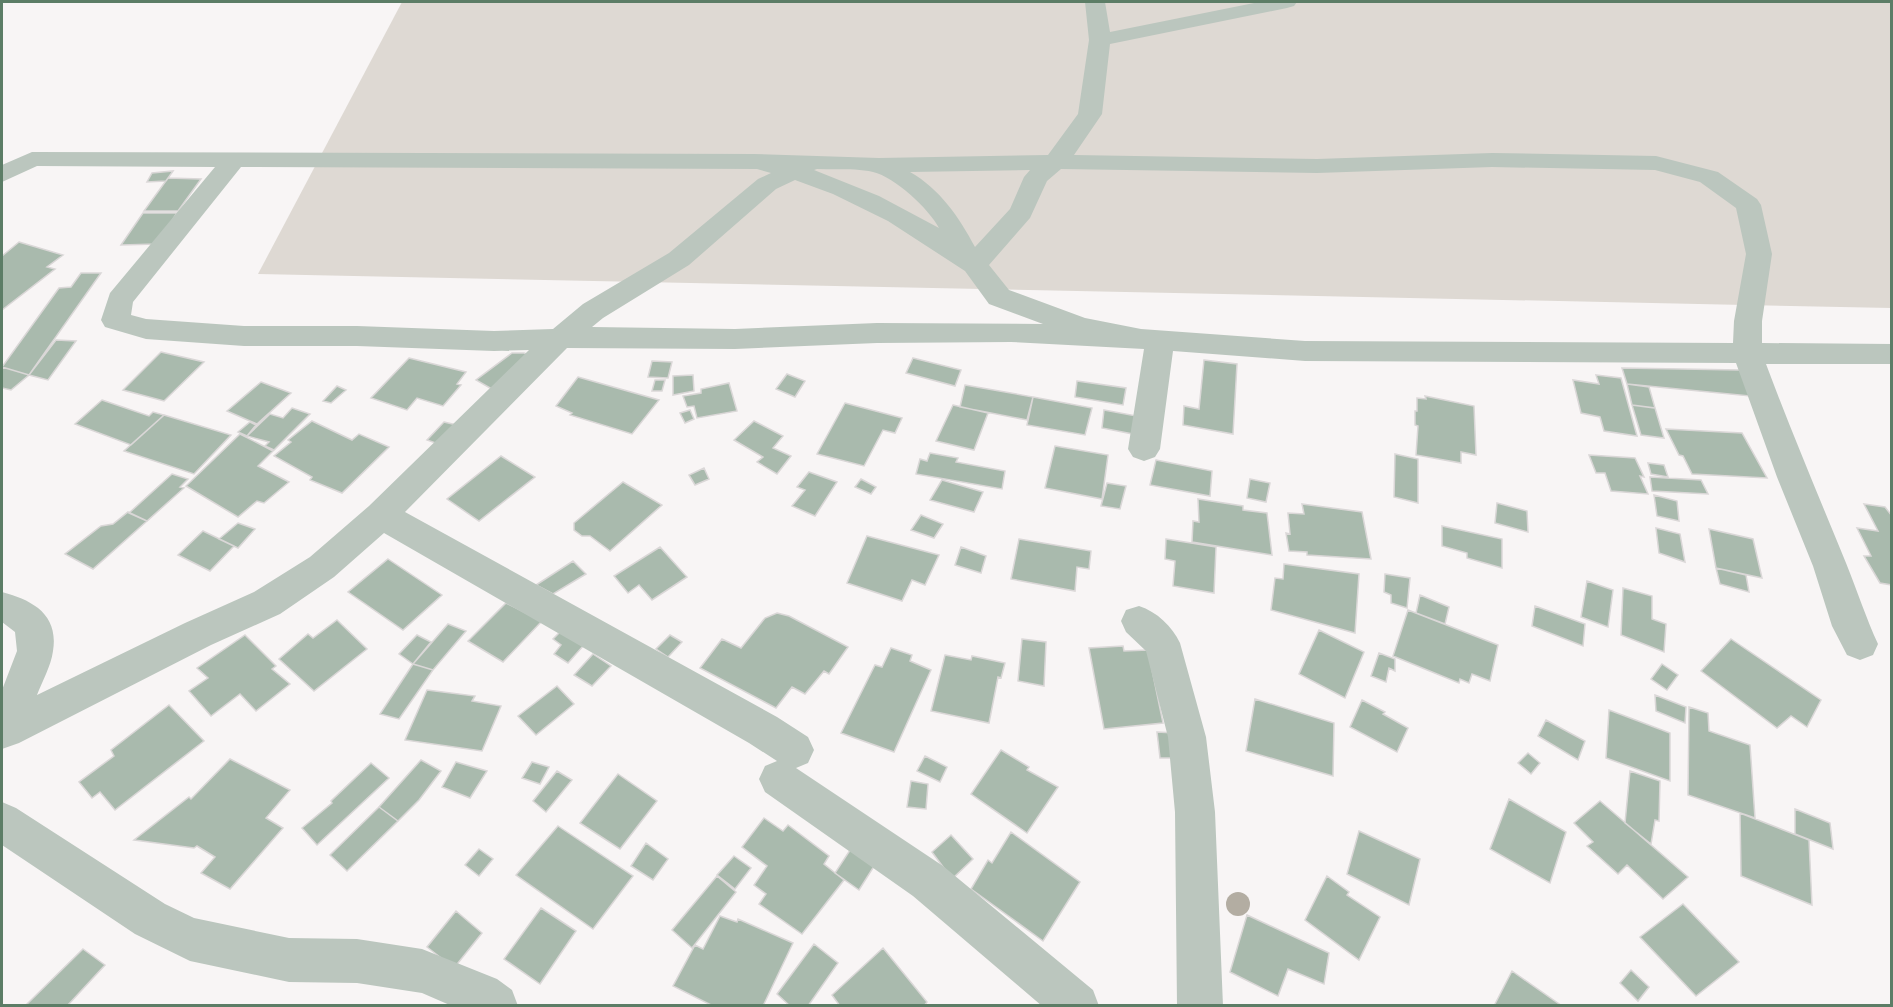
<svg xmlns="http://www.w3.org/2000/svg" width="1893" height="1007" font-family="Poppins,sans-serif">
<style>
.green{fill:#ded9d3}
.building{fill:#a9baad;stroke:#dad7d7;stroke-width:1.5}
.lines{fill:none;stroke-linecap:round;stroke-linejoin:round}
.street{fill:#bbc6be;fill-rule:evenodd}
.tree{fill:#b3ada2}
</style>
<rect width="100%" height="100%" fill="#f8f5f5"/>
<path class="green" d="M 402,2 L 1891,2 L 1891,308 L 258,274 Z"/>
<path class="building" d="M 173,171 L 166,181 L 147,182 L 152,173 Z
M 168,178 L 201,179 L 178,211 L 144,211 Z
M 143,213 L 177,213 L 157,244 L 121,245 Z
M 19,242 L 63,255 L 47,267 L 55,269 L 2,310 L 2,256 Z
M 81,273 L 101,273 L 29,375 L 2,367 L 59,288 L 71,287 Z
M 56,340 L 76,341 L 48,380 L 29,375 Z
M 161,352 L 204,362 L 164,401 L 123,390 Z
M 512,353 L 524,353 L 534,357 L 497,392 L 476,380 Z
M 409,358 L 466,372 L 457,384 L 461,385 L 443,406 L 417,398 L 407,410 L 371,398 Z
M 913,358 L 961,370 L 955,386 L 906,373 Z
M 1204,360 L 1237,364 L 1233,434 L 1183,425 L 1184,406 L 1199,409 Z
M 652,361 L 672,362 L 668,378 L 648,377 Z
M 2,367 L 29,375 L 11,390 L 2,388 Z
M 1622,368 L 1740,370 L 1750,396 L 1627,384 Z
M 787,374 L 805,381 L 795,397 L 776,389 Z
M 693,375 L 694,391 L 673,395 L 673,376 Z
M 1596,375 L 1621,378 L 1637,436 L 1604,431 L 1600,417 L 1581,413 L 1573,380 L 1599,384 Z
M 578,377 L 659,400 L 632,434 L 570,415 L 572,413 L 556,406 Z
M 655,380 L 665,380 L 662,391 L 652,391 Z
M 1077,381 L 1126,388 L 1123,405 L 1075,397 Z
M 261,382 L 291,393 L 257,424 L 227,411 Z
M 729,383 L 737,411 L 697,418 L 694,406 L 687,407 L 683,396 L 701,393 L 701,389 Z
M 1627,384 L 1649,387 L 1655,408 L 1632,405 Z
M 965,385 L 1033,397 L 1027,420 L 960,407 Z
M 337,386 L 346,390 L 331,403 L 323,401 Z
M 1425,396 L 1474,406 L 1476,455 L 1461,452 L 1461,463 L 1416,455 L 1418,426 L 1415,425 L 1415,411 L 1417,411 L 1417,398 L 1426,399 Z
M 1033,397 L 1092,408 L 1085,435 L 1027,425 Z
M 102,400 L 149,416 L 153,412 L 164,415 L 131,445 L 75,424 Z
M 845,403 L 902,418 L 895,433 L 883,430 L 864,466 L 817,454 Z
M 953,405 L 988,413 L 974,450 L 936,441 Z
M 1632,405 L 1655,408 L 1664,438 L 1641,435 Z
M 292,408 L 310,414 L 274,450 L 265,446 L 269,442 L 247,436 L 270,414 L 283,418 Z
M 690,410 L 694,419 L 685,423 L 680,413 Z
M 1104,410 L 1142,417 L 1138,435 L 1102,428 Z
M 164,415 L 231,435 L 194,474 L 124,451 Z
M 312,421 L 352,440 L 359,434 L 389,447 L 342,493 L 310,480 L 312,477 L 274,456 L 291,442 L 288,440 Z
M 754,421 L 783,436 L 773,448 L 791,456 L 777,474 L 757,462 L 763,457 L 734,440 Z
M 250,422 L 256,425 L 247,436 L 238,432 Z
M 444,422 L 461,426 L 441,445 L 427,440 Z
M 1666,429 L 1742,433 L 1767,478 L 1692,474 L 1683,456 L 1679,455 Z
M 240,434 L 273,451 L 258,466 L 289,482 L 264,503 L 257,501 L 238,517 L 186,486 Z
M 1055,446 L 1108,455 L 1102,499 L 1045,488 Z
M 930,453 L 958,458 L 956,462 L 1005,471 L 1002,489 L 916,474 L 920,459 L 927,461 Z
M 1395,454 L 1418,459 L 1418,503 L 1394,497 Z
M 1589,455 L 1635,458 L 1644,477 L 1640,476 L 1648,494 L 1611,491 L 1605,473 L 1596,473 Z
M 501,456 L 535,477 L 479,521 L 447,499 Z
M 1156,460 L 1212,471 L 1210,496 L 1150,485 Z
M 1648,463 L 1664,465 L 1668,477 L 1651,474 Z
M 704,468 L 709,479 L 695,485 L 689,475 Z
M 809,472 L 837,482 L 815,516 L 792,506 L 805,490 L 797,487 Z
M 172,474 L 188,479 L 180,487 L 184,488 L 147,521 L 129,513 Z
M 1650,477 L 1701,480 L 1708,494 L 1652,491 Z
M 861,479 L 876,487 L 871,494 L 855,487 Z
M 1250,479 L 1270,483 L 1266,502 L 1247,498 Z
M 942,480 L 983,492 L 974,512 L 930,500 Z
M 623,482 L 662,505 L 610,551 L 590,536 L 582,536 L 574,530 L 574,523 Z
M 1107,483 L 1126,486 L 1120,509 L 1101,506 Z
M 1654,495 L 1677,501 L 1679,521 L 1657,516 Z
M 1198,499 L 1243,506 L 1243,510 L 1267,513 L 1272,555 L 1192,542 L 1193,521 L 1199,522 Z
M 1497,503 L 1527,511 L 1528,532 L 1495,523 Z
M 1302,504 L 1362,512 L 1371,559 L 1307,555 L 1307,552 L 1289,551 L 1286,533 L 1290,534 L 1288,513 L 1304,514 Z
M 1864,504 L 1885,507 L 1892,516 L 1892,585 L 1880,583 L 1864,556 L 1871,556 L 1857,528 L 1878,531 Z
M 128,512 L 147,521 L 93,569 L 65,554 L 101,526 L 113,524 Z
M 921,515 L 943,524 L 934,538 L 911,530 Z
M 238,523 L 255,529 L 238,548 L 219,539 Z
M 1442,526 L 1502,539 L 1502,568 L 1467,558 L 1467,553 L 1442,546 Z
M 1656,528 L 1680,534 L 1685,562 L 1659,553 Z
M 1709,529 L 1753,539 L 1762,578 L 1716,568 Z
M 203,531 L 234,546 L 210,571 L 178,555 Z
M 867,536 L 939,555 L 925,585 L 912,580 L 902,601 L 847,583 Z
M 1019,539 L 1091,551 L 1089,569 L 1077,567 L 1075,591 L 1011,579 Z
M 1166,539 L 1216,547 L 1214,593 L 1173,586 L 1175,561 L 1165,559 Z
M 660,547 L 687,577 L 652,600 L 639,585 L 628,593 L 614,576 Z
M 961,547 L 986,556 L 981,573 L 955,565 Z
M 388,559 L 442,595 L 403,630 L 348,592 Z
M 573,561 L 586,574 L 553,594 L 536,585 Z
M 1284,564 L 1359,574 L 1355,633 L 1271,610 L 1275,578 L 1283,579 Z
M 1716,568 L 1746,575 L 1749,592 L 1720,584 Z
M 1385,574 L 1410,578 L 1407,608 L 1391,603 L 1391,595 L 1384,592 Z
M 1587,581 L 1613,590 L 1608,627 L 1581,617 Z
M 1623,588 L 1652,596 L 1652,619 L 1666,624 L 1664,652 L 1621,635 Z
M 1420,595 L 1449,607 L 1445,624 L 1416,613 Z
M 506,603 L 542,621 L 503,662 L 468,641 Z
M 1535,606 L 1585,624 L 1583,646 L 1532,626 Z
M 1408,610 L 1498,645 L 1490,681 L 1472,674 L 1469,683 L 1460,679 L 1459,683 L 1393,656 Z
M 777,613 L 789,616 L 848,647 L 829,674 L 824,671 L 805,694 L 792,687 L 776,708 L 700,668 L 722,639 L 741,648 L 765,618 Z
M 337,620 L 367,649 L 314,691 L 279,659 L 308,634 L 313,638 Z
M 448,624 L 466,631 L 433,670 L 413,664 Z
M 562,630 L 584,645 L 568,663 L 554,654 L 561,645 L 553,639 Z
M 1319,630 L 1364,652 L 1345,698 L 1299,674 Z
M 245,635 L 276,666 L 272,669 L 290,684 L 256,711 L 240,694 L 211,716 L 189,691 L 208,678 L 197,668 Z
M 417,635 L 431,642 L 413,664 L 399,654 Z
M 670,635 L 682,642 L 668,657 L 656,649 Z
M 1022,639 L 1046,642 L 1044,686 L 1018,681 Z
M 1731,639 L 1821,700 L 1807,727 L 1791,716 L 1777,728 L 1701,671 Z
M 1123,646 L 1124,651 L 1148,650 L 1163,723 L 1104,729 L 1089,648 Z
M 891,648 L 912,655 L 910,661 L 931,670 L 894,752 L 841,733 L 875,665 L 882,667 Z
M 1379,653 L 1395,659 L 1395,671 L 1389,668 L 1386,682 L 1371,676 Z
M 593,654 L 611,666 L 592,686 L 574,675 Z
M 945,655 L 971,660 L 972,656 L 1005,663 L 1001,678 L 998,677 L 989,723 L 931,711 Z
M 413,664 L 433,670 L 399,719 L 380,714 Z
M 1662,664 L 1678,675 L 1667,690 L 1651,679 Z
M 557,686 L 574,704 L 536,735 L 518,716 Z
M 427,690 L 475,696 L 472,701 L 501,706 L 482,751 L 405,740 Z
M 1655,695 L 1686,707 L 1685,723 L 1656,711 Z
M 1255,699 L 1334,723 L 1333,776 L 1246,751 Z
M 1362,700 L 1385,712 L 1383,714 L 1408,728 L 1397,752 L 1350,727 Z
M 169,705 L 204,741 L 115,810 L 100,792 L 92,798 L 79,782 L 114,756 L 111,750 Z
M 1689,707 L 1708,713 L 1709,731 L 1750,745 L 1755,818 L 1688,795 Z
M 1609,710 L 1670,733 L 1670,781 L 1606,758 Z
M 1546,720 L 1585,741 L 1578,760 L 1538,736 Z
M 1157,732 L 1175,733 L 1178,758 L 1160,758 Z
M 1001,750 L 1029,767 L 1027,770 L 1058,787 L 1027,833 L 971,794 Z
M 1528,753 L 1540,763 L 1531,774 L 1518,763 Z
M 925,756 L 947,767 L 940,782 L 917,771 Z
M 230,759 L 290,790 L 266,818 L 283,828 L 230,889 L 201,873 L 215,857 L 197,846 L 194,848 L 134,840 L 189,797 L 191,799 Z
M 421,760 L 441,771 L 419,800 L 398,821 L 379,807 Z
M 456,762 L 487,771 L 470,798 L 442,787 Z
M 532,762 L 549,767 L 540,784 L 522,778 Z
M 371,763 L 389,778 L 317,845 L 302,828 L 332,803 L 331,801 Z
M 557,771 L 572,780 L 546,812 L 533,801 Z
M 1630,771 L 1660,781 L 1659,821 L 1655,820 L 1651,844 L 1625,823 Z
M 618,774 L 657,801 L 620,849 L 580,823 Z
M 911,781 L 928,784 L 926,809 L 907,807 Z
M 1509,799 L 1566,832 L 1550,883 L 1490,849 Z
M 1600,801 L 1688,877 L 1663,899 L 1627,865 L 1618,874 L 1587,846 L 1593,842 L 1574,823 Z
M 379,807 L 398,821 L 347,871 L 330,855 Z
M 1795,809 L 1830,823 L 1833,849 L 1795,834 Z
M 1740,813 L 1809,840 L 1812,905 L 1741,876 Z
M 764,818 L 783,831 L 788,825 L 829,856 L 824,864 L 844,880 L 802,934 L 759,904 L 766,894 L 754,885 L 767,866 L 742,847 Z
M 558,826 L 633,876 L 593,929 L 516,875 Z
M 1359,831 L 1420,859 L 1409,905 L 1347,874 Z
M 1011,832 L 1080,882 L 1043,941 L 971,889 L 988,860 L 992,863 Z
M 951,835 L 973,859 L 952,879 L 932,852 Z
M 646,843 L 668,859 L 653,880 L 631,866 Z
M 854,844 L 878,860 L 859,890 L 835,873 Z
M 479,849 L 493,859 L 479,876 L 465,865 Z
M 734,856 L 751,868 L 735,889 L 717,875 Z
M 717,876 L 736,892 L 692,948 L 672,930 Z
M 1327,876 L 1349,892 L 1347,895 L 1380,917 L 1359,960 L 1305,920 Z
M 1683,904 L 1739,962 L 1696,996 L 1640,937 Z
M 541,908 L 576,931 L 540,984 L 504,959 Z
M 456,911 L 482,933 L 454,968 L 427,947 Z
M 1247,915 L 1329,953 L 1324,984 L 1288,969 L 1278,996 L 1230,972 Z
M 720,916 L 737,922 L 738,919 L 793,943 L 763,1006 L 713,1006 L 673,986 L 695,945 L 703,949 Z
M 814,944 L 838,963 L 808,1006 L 790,1006 L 777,994 Z
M 883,948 L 927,1002 L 924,1006 L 840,1006 L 832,995 Z
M 83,949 L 105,965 L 67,1006 L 25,1006 Z
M 1631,970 L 1649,987 L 1638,1001 L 1620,983 Z
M 1512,971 L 1562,1006 L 1494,1006 Z"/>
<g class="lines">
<path class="street" d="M 1085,2 L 1105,2 L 1110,32 L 1259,2 L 1297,2 L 1294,6 L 1287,8 L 1110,44 L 1102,114 L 1074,155 L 1317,159 L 1492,153 L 1656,156 L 1718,172 L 1757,199 L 1761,205 L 1772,254 L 1762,321 L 1762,343 L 1892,344 L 1892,364 L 1766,364 C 1791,431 1819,497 1846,563 C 1857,590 1866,618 1878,644 L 1873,655 L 1860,660 L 1847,655 L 1832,626 L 1813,566 L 1777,477 L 1736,363 L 1305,361 L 1173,351 L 1160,449 L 1155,457 L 1144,461 L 1133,457 L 1128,449 L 1144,349 L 1011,342 L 877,343 L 735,349 L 567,348 L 405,512 L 777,717 L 808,737 L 814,750 L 808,763 L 796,768 L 943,866 L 1093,990 L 1099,1006 L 1042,1006 L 913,896 L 765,792 L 759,779 L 765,766 L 777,761 L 749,743 L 384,533 L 334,577 L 280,614 L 211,645 L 19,743 L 2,749 L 2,690 L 17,651 L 15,632 L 2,622 L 2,592 C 32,600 59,614 53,651 C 51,666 42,682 37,695 L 185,623 L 254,592 L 310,557 L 369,506 L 529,350 L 494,351 L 357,346 L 244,346 L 146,339 L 105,327 L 101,320 L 110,293 L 215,167 L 37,166 L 2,182 L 2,165 L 32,152 L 754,154 L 879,158 L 1048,155 L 1078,114 L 1089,40 ZM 241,167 L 757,169 L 771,173 L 758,179 L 669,253 L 583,304 L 553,329 L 494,331 L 357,326 L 244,326 L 146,319 L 131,315 L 133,302 ZM 1492,167 L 1655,170 L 1700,182 L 1736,208 L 1746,254 L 1734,321 L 1733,343 L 1305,341 L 1141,329 L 1085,318 L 1009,290 L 989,265 L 1030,218 L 1047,181 L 1061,169 L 1317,173 ZM 817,169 C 835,170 856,168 873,172 C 895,177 929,209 939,228 L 879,196 L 814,170 ZM 1030,170 L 1024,177 L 1010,209 L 975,247 C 959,217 940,189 910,172 ZM 795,180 L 833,194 L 888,221 L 965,271 L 989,304 L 1043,324 L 877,323 L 735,329 L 592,327 L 603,318 L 689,265 L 776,189 Z
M 1139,606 C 1157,612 1172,626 1180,643 L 1206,737 L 1215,812 L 1223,1006 L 1177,1006 L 1175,812 L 1168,737 L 1146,651 L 1126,632 L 1121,621 L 1126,610 Z
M 2,802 L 16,808 L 165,904 L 194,918 L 289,938 L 357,939 L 422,949 L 497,979 L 512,990 L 518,1006 L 452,1006 L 422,993 L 357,983 L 289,982 L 190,961 L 135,934 L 2,845 Z"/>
</g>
<circle class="tree" cx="1238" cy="904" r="12"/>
<rect width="1893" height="1007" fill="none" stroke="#5c7d66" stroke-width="6"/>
</svg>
